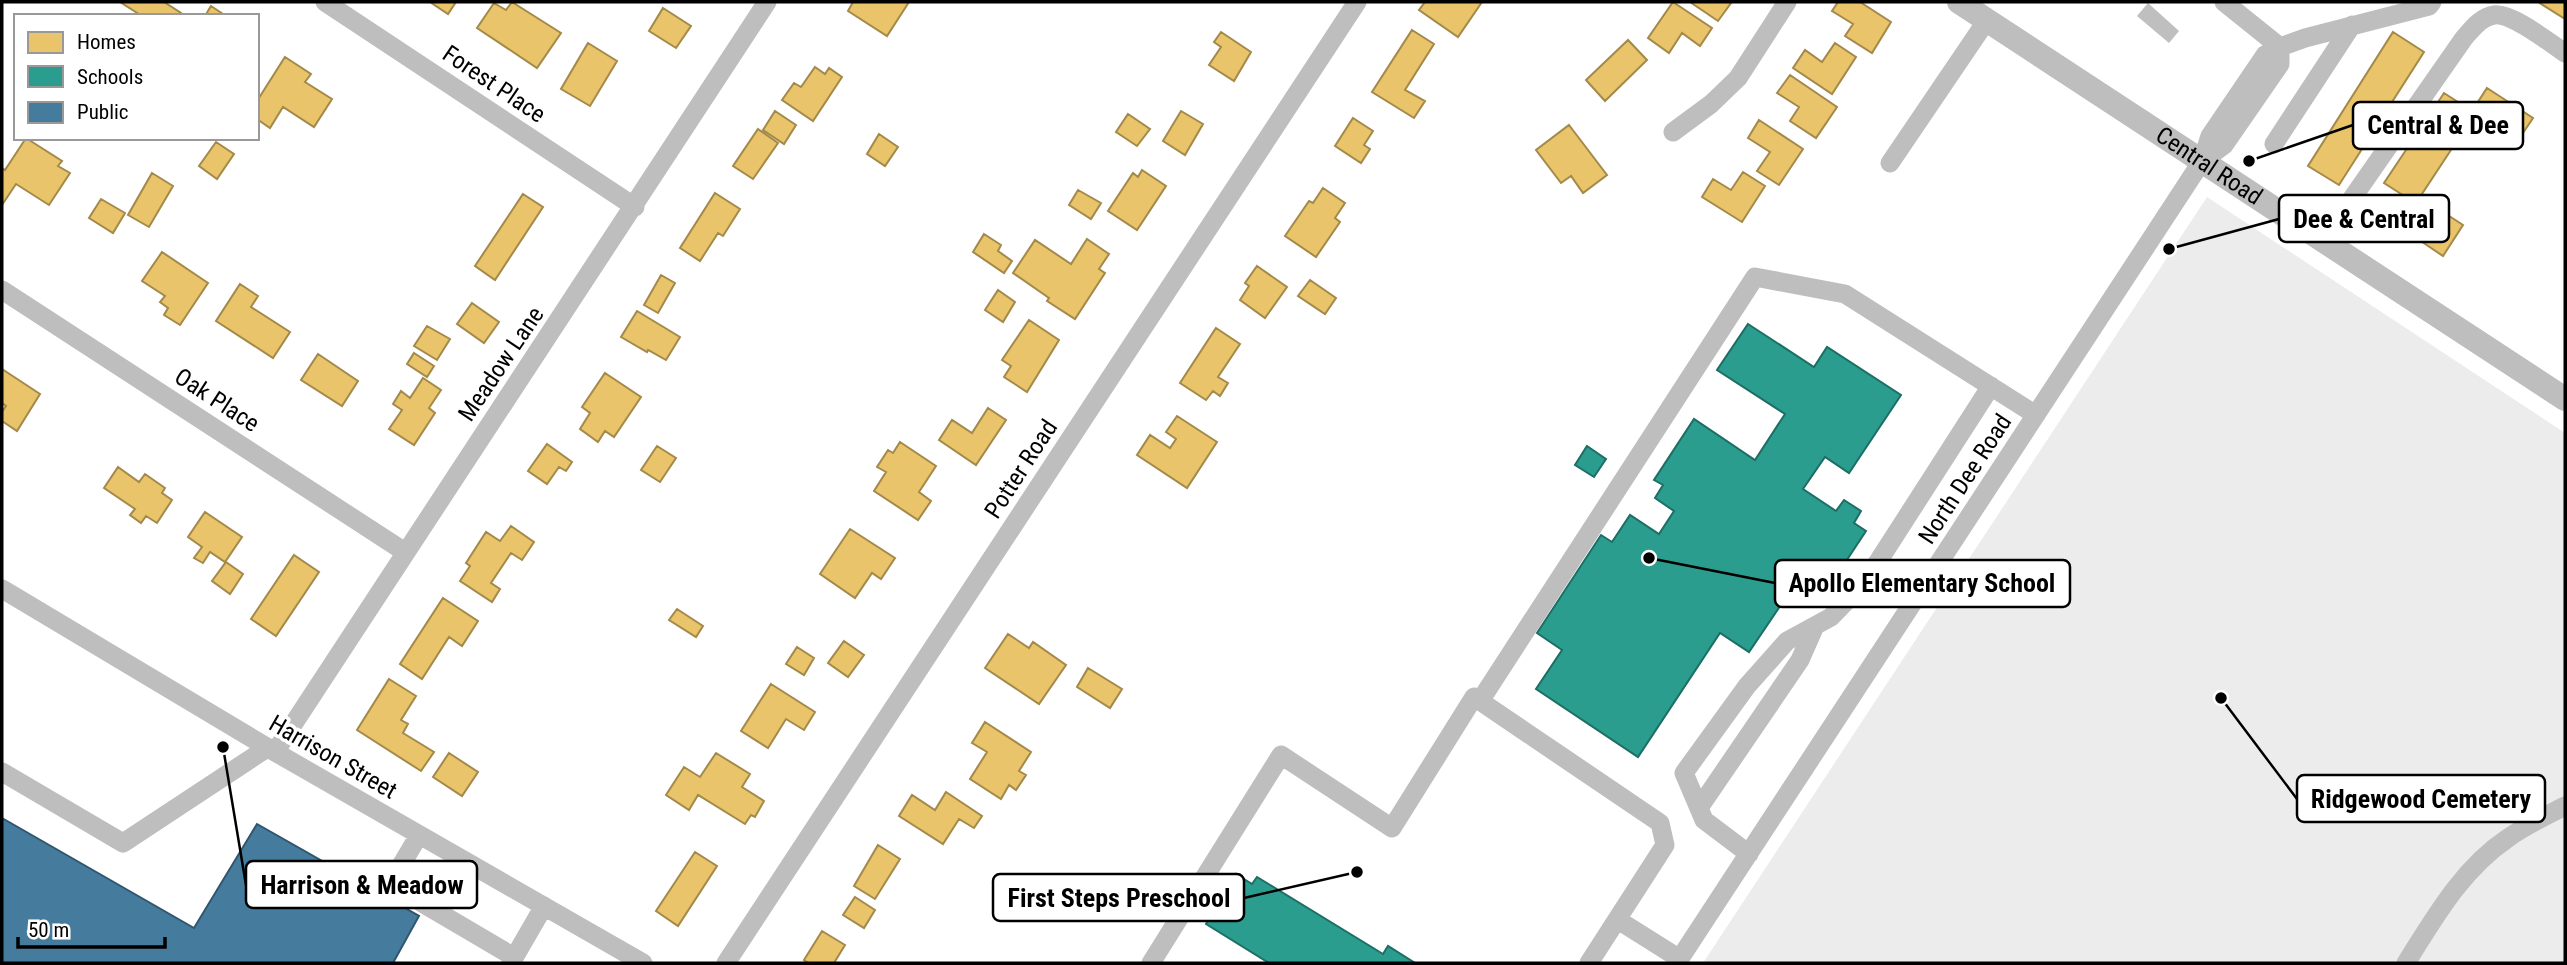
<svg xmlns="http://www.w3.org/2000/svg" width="2567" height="965" font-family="'Roboto Condensed',sans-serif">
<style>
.green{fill:#ececec}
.water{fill:#bfbfbf}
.homes{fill:#e9c46a;stroke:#a3894a;stroke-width:2}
.schools{fill:#2a9d8f;stroke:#1d6e64;stroke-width:2}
.public{fill:#457b9d;stroke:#30566e;stroke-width:2}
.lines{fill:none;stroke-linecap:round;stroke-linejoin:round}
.minor{stroke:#bebebe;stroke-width:19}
.major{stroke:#bebebe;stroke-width:24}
.labels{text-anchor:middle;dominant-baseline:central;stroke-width:7;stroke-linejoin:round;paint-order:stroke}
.street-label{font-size:24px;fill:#000;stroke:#fff}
.leader{fill:none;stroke:#000;stroke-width:2.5}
.callout-dot{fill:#000;stroke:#fff;stroke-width:2.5}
.callout{fill:#fff;stroke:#000;stroke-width:2.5}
.callout-label{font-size:26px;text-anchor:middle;font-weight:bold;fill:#000}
</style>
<rect width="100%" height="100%" fill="#fff"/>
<path class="green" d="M 2207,197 L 2565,433 L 2565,963 L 1703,963 Z"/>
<path class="water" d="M 2148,3 L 2179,31 L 2169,43 L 2137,16 Z"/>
<path class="homes" d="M 120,2 L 164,2 L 181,13 L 180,16 L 142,16 Z
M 430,2 L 456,2 L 448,14 Z
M 512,2 L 561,33 L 537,68 L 477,28 L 494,3 L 506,10 Z
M 853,2 L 909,2 L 887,36 L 848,11 Z
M 1425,2 L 1482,2 L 1458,37 L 1419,10 Z
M 1673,2 L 1712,28 L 1700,46 L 1682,33 L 1669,53 L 1648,38 Z
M 1690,2 L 1729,2 L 1731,3 L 1718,21 Z
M 1838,2 L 1860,2 L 1891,22 L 1872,53 L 1845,36 L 1853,24 L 1832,11 Z
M 2538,2 L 2565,2 L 2565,19 Z
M 211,6 L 226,16 L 205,16 Z
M 663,8 L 691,26 L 676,48 L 649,31 Z
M 1412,30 L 1434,44 L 1405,90 L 1425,101 L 1414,118 L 1372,92 Z
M 1221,32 L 1251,52 L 1234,81 L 1209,65 L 1221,47 L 1214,42 Z
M 2393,32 L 2424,52 L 2339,185 L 2308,166 Z
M 1628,40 L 1647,60 L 1605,101 L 1586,80 Z
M 588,43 L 617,61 L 590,106 L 561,89 Z
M 1835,43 L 1856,57 L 1832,94 L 1793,68 L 1805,50 L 1822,62 Z
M 285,57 L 311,74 L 305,82 L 332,99 L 314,127 L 283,107 L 270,128 L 257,119 L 257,101 Z
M 815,67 L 825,74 L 829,68 L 842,77 L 813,121 L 782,100 L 794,83 L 801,87 Z
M 1790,75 L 1837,107 L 1816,138 L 1790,121 L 1799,107 L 1777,93 Z
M 2487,88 L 2533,118 L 2513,148 L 2470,121 L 2420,197 L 2463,225 L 2443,256 L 2397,225 L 2412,201 L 2384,183 L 2444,93 L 2472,111 Z
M 775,111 L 796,125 L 784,144 L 763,130 Z
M 1181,111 L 1203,124 L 1185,155 L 1163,141 Z
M 1128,114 L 1150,129 L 1137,146 L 1116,132 Z
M 1353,118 L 1373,131 L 1364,145 L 1370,149 L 1361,163 L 1335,146 Z
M 1759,120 L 1803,149 L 1779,185 L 1757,171 L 1770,152 L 1748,138 Z
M 1569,125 L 1607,175 L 1583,193 L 1571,176 L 1561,183 L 1536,150 Z
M 758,129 L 778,143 L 753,179 L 733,166 Z
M 879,134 L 898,147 L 885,166 L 867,154 Z
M 26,138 L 62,161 L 58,166 L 70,173 L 49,205 L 16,184 L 2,205 L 2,168 L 5,170 Z
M 216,142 L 234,154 L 217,179 L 199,166 Z
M 1142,170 L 1166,186 L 1137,230 L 1108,211 L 1133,173 L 1138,177 Z
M 1743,172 L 1765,186 L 1742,222 L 1702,197 L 1713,179 L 1731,190 Z
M 152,173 L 173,186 L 149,227 L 128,215 Z
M 1323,188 L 1345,203 L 1335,218 L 1340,222 L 1316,257 L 1285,236 L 1309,201 L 1313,203 Z
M 1078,190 L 1101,203 L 1091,219 L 1069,205 Z
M 715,193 L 740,209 L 723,236 L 718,233 L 700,261 L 680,248 Z
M 523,194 L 543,207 L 495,280 L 475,266 Z
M 101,199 L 125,213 L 113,233 L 89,218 Z
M 984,234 L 1001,245 L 998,251 L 1012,261 L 1004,273 L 973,252 Z
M 1087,239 L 1109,254 L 1099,269 L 1105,273 L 1075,319 L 1047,301 L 1049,298 L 1013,273 L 1035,240 L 1071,264 Z
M 162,252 L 208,283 L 180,325 L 164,315 L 168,308 L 160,302 L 165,296 L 142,281 Z
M 1257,266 L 1287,287 L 1265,318 L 1240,300 L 1249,286 L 1245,283 Z
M 661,275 L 675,283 L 658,313 L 644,305 Z
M 1310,280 L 1336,298 L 1325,314 L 1298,296 Z
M 240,284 L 258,296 L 251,307 L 290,332 L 273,358 L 216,321 Z
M 998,290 L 1015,302 L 1003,322 L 985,310 Z
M 472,303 L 499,322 L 484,343 L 457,324 Z
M 637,311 L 680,337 L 666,360 L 648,350 L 647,352 L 621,337 Z
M 1029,320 L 1059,340 L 1027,392 L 1004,377 L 1011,366 L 1002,360 Z
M 427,326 L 450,339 L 437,360 L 414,346 Z
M 1216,328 L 1240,344 L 1218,377 L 1228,383 L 1220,396 L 1213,391 L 1206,400 L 1180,383 Z
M 414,353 L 434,366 L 427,377 L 407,364 Z
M 318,354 L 358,381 L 342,406 L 301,380 Z
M 2,369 L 40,394 L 17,431 L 2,421 L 2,412 L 6,406 L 2,403 Z
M 605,373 L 641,397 L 614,437 L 605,431 L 598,442 L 580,429 L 590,413 L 582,407 Z
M 423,378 L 441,390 L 429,408 L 435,413 L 414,445 L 389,429 L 402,410 L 393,404 L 401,391 L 410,398 Z
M 988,408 L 1006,420 L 976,465 L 939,440 L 952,420 L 972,433 Z
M 1177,416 L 1217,442 L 1187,488 L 1137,455 L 1150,435 L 1170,448 L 1176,439 L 1166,432 Z
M 900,442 L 936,466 L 919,492 L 931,501 L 918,520 L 874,491 L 886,472 L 877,467 L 888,450 L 893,453 Z
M 547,444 L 572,462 L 566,471 L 559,467 L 547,484 L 528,471 Z
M 657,446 L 676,458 L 660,482 L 641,470 Z
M 118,467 L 139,482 L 145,474 L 165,488 L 162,493 L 172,500 L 157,523 L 146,516 L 141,523 L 130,515 L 135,509 L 104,488 Z
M 205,512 L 242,537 L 225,562 L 210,552 L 203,563 L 194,558 L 202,547 L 188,537 Z
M 511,526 L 534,542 L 522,560 L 511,553 L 491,583 L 500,589 L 492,602 L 460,581 L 470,566 L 466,563 L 486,532 L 500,541 Z
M 850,529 L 895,558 L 881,579 L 872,573 L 855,598 L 820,574 Z
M 294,555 L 319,572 L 276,636 L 251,619 Z
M 226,562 L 243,574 L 230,594 L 212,581 Z
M 443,598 L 478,621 L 462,646 L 449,637 L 422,679 L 400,664 Z
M 677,609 L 703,626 L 696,637 L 669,620 Z
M 1008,634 L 1029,648 L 1033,642 L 1066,665 L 1039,704 L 985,668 Z
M 844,641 L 864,655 L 848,677 L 828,663 Z
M 797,647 L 814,658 L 804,675 L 786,664 Z
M 1088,668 L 1122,689 L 1110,708 L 1077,687 Z
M 389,679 L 416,696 L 401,720 L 408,724 L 403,733 L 434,752 L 421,771 L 357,730 Z
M 771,684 L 815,712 L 804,730 L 786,719 L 768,748 L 741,731 Z
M 985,722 L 1031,752 L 1019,771 L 1026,775 L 1016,790 L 1009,785 L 1001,799 L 970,779 L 987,752 L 972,743 Z
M 449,753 L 478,772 L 462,796 L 433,777 Z
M 716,753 L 750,774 L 742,787 L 764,801 L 755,817 L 751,815 L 745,824 L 698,795 L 689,810 L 666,795 L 684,767 L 700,777 Z
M 946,792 L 982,816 L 974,828 L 959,819 L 943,844 L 899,816 L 912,795 L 935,810 Z
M 878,845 L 900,859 L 875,899 L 854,886 Z
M 695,852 L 717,866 L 678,926 L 656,911 Z
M 855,897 L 875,910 L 864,928 L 843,915 Z
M 822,931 L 845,945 L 834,963 L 808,963 L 804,960 Z"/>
<path class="schools" d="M 1748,324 L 1814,367 L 1827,347 L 1901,395 L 1849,473 L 1825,457 L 1803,489 L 1836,511 L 1844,500 L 1861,511 L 1854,523 L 1866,531 L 1825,593 L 1813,584 L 1804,598 L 1791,590 L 1749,652 L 1720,633 L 1638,757 L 1536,689 L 1562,650 L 1537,633 L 1601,535 L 1612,542 L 1630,515 L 1659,534 L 1674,511 L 1655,498 L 1663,485 L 1654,480 L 1694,419 L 1755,460 L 1785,414 L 1717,370 Z
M 1587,446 L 1606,459 L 1594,477 L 1575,465 Z
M 1236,874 L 1252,884 L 1257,877 L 1383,954 L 1388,946 L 1415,963 L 1269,963 L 1206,924 Z"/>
<path class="public" d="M 2,818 L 194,928 L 257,824 L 419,916 L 393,963 L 2,963 Z"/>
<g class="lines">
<path class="minor" d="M 325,2 L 635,207
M 1673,132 L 1711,104 L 1738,78 L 1787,2
M 2274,144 L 2352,25
M 2202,161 L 2224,145 L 2280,64 L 2280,47 L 2224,2
M 1890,163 L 1987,20
M 2323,240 L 2464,38 C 2472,29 2481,17 2494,15 C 2511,12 2550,43 2565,53
M 2,290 L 405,552
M 2,589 L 275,752 L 643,963
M 1480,701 L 1755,277 L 1845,294 L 2036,415
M 275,752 C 438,501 605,253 767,2
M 2,772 L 123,843 L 267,748
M 1699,808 L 1800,660 L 1815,626
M 419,835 L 390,884 L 514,957
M 1749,854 L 1704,820 L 1684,773 L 1747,686 L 1787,641 L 1831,617 L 1865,582 L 1991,386
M 1618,920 L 1680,959
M 511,963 L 544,906
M 726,963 L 1357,2
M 1151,963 L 1281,755 L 1392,828 L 1474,697 L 1660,823 L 1665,845 L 1589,963
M 1677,963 L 2202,161 L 2210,136 L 2265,55 L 2280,47 L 2305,38 L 2429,6 L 2432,2
M 2406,963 C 2435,917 2462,869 2508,838 C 2526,825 2546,816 2565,806"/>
<path class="major" id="s1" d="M 1959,2 L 2565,399"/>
</g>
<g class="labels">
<g class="street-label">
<text transform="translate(494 84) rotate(34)">Forest Place</text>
<text stroke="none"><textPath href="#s1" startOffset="299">Central Road</textPath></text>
<text transform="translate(501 364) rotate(-56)">Meadow Lane</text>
<text transform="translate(217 400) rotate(33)">Oak Place</text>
<text transform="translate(1021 469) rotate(-57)">Potter Road</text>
<text transform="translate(1965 479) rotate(-57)">North Dee Road</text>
<text transform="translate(333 757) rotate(30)">Harrison Street</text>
</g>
</g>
<path class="leader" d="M2249 161L2353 125M2169 249L2279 219M1649 558L1775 583M2221 698L2297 799M223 747L246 885M1357 872L1244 898"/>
<g class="callout-dot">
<circle cx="2249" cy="161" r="7"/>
<circle cx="2169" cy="249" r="7"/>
<circle cx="1649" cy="558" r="7"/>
<circle cx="2221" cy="698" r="7"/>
<circle cx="223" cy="747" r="7"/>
<circle cx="1357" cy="872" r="7"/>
</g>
<g class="callout">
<rect x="2353" y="102" width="170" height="47" rx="7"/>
<rect x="2279" y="195" width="170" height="47" rx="7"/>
<rect x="1775" y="560" width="295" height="47" rx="7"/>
<rect x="2297" y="775" width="248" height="47" rx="7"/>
<rect x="246" y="861" width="231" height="47" rx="7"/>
<rect x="993" y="874" width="251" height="47" rx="7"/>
</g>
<g class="callout-label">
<text x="2438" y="134">Central &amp; Dee</text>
<text x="2364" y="228">Dee &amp; Central</text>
<text x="1922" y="592">Apollo Elementary School</text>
<text x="2421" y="808">Ridgewood Cemetery</text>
<text x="362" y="894">Harrison &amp; Meadow</text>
<text x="1119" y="907">First Steps Preschool</text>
</g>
<rect width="2567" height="965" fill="none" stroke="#000000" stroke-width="7"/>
<rect x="14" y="14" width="245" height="126" fill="#ffffff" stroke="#999999" stroke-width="2"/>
<rect x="28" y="32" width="35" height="21" fill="#e9c46a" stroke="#999999" stroke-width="2"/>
<text x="77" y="49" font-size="21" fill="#000000">Homes</text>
<rect x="28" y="66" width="35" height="21" fill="#2a9d8f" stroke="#999999" stroke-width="2"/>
<text x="77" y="84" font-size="21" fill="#000000">Schools</text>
<rect x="28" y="102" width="35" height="21" fill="#457b9d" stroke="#999999" stroke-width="2"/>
<text x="77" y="119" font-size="21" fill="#000000">Public</text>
<path d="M18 937v10h147v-10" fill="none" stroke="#000000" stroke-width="3.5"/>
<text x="28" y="937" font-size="21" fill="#000000" stroke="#ffffff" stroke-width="5" paint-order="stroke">50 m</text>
</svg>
